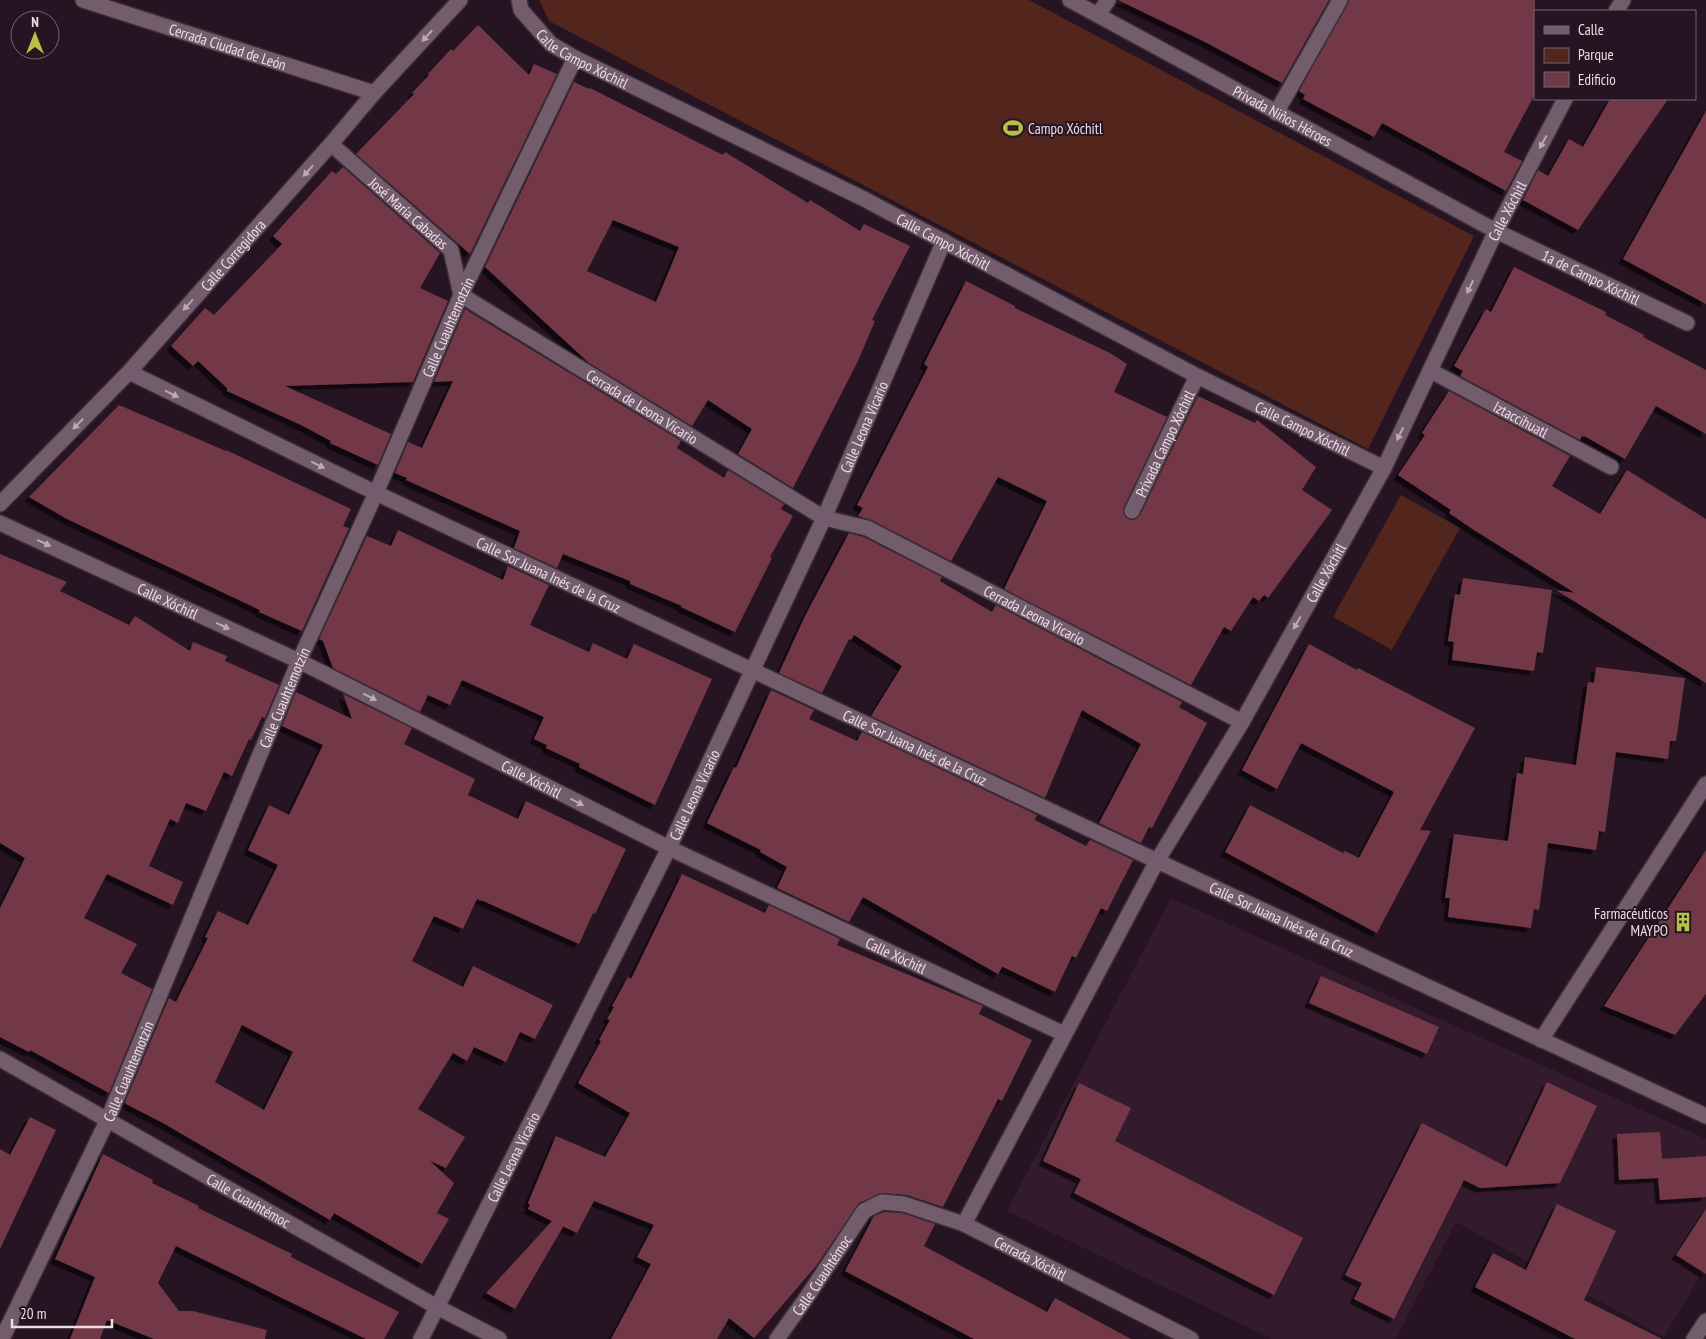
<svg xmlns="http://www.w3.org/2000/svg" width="1706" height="1339" font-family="'PT Sans Narrow',sans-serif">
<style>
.built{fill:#331b2d}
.green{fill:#52251d}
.building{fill:#723847;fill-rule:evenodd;filter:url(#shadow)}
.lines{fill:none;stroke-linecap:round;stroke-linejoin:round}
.minor-casing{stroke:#3a2e37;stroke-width:18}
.minor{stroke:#735c6c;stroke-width:15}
.oneway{fill:#bcaab6}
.labels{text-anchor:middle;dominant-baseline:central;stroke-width:4;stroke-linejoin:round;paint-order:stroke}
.street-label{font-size:15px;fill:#ecdee8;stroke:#261422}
.poi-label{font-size:15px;fill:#ecdee8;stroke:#261422;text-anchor:start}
</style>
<defs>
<filter id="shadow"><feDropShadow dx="-4.5" dy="4.5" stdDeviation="0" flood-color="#0009"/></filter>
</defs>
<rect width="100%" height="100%" fill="#261422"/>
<path class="built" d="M 1171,898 L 1706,1139 L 1706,1267 L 1664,1337 L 1456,1222 L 1396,1339 L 1272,1339 L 1007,1211 Z"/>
<path class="green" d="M 539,0 L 1029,0 L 1474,236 L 1368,449 L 549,21 Z
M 1401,495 L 1460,528 L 1392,650 L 1333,617 Z"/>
<path class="building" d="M 1118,0 L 1329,0 L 1282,83 L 1205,42 Z
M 1349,0 L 1535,0 L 1535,94 L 1504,152 L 1522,161 L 1506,191 L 1382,123 L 1374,137 L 1303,99 L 1305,95 L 1299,91 Z
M 478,25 L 529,75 L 534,64 L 557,74 L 470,254 L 356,154 L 414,94 L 412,93 L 429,75 L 428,74 L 451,49 L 453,51 Z
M 574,82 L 589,89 L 590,88 L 723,155 L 725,152 L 808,203 L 810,200 L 860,231 L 864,224 L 910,246 L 872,320 L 875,321 L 857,363 L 793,488 L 738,454 L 752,429 L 708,400 L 692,426 L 589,363 L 485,267 ZM 613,220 L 679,247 L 656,302 L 587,271 Z
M 1610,99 L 1668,99 L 1578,230 L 1523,200 L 1538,170 L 1548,176 L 1569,139 L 1583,147 Z
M 1706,111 L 1706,304 L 1623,259 Z
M 343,167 L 440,253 L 420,288 L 448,301 L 413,382 L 285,386 L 391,434 L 378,465 L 330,443 L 331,441 L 301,425 L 227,391 L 227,388 L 198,361 L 193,366 L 171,346 L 205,308 L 214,315 L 282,244 L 273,236 L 332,171 L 336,174 Z
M 1514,267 L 1606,312 L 1605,315 L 1644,335 L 1643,337 L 1706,370 L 1706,434 L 1656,406 L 1625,459 L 1586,437 L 1582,436 L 1580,440 L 1460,376 L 1463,371 L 1454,366 L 1486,309 L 1491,312 Z
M 966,281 L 1015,306 L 1015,308 L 1110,353 L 1127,364 L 1114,392 L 1167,417 L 1124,507 L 1123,512 L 1128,519 L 1133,520 L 1140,515 L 1198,396 L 1255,423 L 1257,420 L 1316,467 L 1302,490 L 1332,510 L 1268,598 L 1264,595 L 1259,601 L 1253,597 L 1231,631 L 1224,627 L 1191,685 L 1004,589 L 1047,501 L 998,477 L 951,561 L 871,520 L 858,516 L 863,508 L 857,505 L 928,367 L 924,364 Z
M 465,309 L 681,441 L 677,448 L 724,478 L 728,470 L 784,504 L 781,509 L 793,516 L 770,557 L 772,558 L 735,632 L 681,607 L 682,606 L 630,584 L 630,581 L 563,554 L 557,568 L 514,548 L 520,531 L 406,480 L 407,478 L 395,473 L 408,442 L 422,448 L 453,381 L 434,382 Z
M 1449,391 L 1570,456 L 1552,486 L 1600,514 L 1627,470 L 1706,519 L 1706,683 L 1556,590 L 1575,593 L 1474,530 L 1449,513 L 1451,510 L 1398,475 L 1425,435 L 1422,433 Z
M 119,405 L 226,451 L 226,450 L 351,509 L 343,526 L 349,528 L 302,631 L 259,612 L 260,610 L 67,519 L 29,497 Z
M 398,530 L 503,580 L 508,566 L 549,585 L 530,625 L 589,652 L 593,643 L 627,659 L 634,644 L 712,679 L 655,805 L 579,767 L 580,764 L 546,748 L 547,745 L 534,739 L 544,717 L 462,680 L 450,705 L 428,695 L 420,712 L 333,668 L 323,641 L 319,639 L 367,536 L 391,546 Z
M 849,533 L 864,537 L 942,577 L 940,581 L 992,612 L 996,605 L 1182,702 L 1179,707 L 1207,723 L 1152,828 L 1149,827 L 1141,843 L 1099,823 L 1141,744 L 1082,710 L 1045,798 L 871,716 L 902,666 L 854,635 L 851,640 L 849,639 L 822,693 L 779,673 L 805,616 Z
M 0,554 L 67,582 L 60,591 L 129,625 L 135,616 L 190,651 L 193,642 L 227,656 L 225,661 L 279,685 L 265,718 L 262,717 L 251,740 L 249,739 L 232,776 L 224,772 L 206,811 L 186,803 L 178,823 L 170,819 L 149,866 L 183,882 L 173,905 L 107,874 L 84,918 L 137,944 L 121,973 L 152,989 L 109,1093 L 30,1050 L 29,1052 L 0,1037 L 0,908 L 25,858 L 0,843 Z
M 1463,578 L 1552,590 L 1543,653 L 1537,652 L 1534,671 L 1452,660 L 1454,642 L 1448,641 L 1455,594 L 1460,595 Z
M 1309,644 L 1357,670 L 1358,668 L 1475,728 L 1420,830 L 1431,831 L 1377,933 L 1225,852 L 1250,805 L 1343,853 L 1345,851 L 1359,858 L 1394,792 L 1301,743 L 1277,789 L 1242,770 Z
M 1596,667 L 1685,678 L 1676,741 L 1670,741 L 1668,759 L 1616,752 L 1605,832 L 1599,831 L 1596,850 L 1548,843 L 1539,910 L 1534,909 L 1531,928 L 1448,917 L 1450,898 L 1445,898 L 1454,834 L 1508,841 L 1517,773 L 1523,774 L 1525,757 L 1576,765 L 1588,682 L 1594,683 Z
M 771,690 L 814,710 L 809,719 L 857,741 L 862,732 L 1037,815 L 1035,820 L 1086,846 L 1090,840 L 1133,860 L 1107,911 L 1101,908 L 1076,958 L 1072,956 L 1055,992 L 1003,967 L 1002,967 L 998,974 L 863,897 L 849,922 L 777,888 L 787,867 L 760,852 L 761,850 L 707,823 L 734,767 L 736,768 Z
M 296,692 L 352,719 L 343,694 L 412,728 L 404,744 L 475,779 L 468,795 L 518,819 L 526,801 L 626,849 L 595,914 L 593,913 L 579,944 L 481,900 L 481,901 L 477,899 L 463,929 L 434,916 L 412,961 L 463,987 L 473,966 L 553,1005 L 535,1039 L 520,1032 L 506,1062 L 474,1047 L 467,1061 L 453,1053 L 418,1109 L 465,1137 L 446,1168 L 430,1161 L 454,1183 L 437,1213 L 449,1219 L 422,1264 L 334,1213 L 330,1220 L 163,1123 L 126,1104 L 125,1102 L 169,998 L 176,1002 L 208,938 L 205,937 L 218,911 L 248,925 L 278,865 L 248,850 L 269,805 L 289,815 L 323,745 L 282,726 ZM 242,1025 L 293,1052 L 264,1110 L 215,1082 Z
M 1706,850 L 1706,994 L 1675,1035 L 1604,1006 Z
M 682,874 L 765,913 L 769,905 L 840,939 L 837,945 L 983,1006 L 979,1014 L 1032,1040 L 1002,1101 L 998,1099 L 943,1207 L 907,1195 L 883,1193 L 859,1203 L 816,1266 L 754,1338 L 729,1318 L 717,1339 L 611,1339 L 651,1264 L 637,1257 L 654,1225 L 594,1201 L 577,1233 L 562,1226 L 563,1227 L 515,1309 L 486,1293 L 552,1221 L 528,1209 L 530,1205 L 528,1203 L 556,1136 L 605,1157 L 630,1113 L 578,1083 L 601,1041 L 599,1040 L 610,1020 L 607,1019 L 614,1007 L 612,1006 L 628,977 L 631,979 Z
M 1321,976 L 1439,1027 L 1427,1054 L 1309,1003 Z
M 1547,1082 L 1597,1106 L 1560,1183 L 1480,1188 L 1464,1180 L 1394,1319 L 1354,1299 L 1362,1283 L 1345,1275 L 1422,1123 L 1507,1167 Z
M 1079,1083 L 1131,1108 L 1115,1141 L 1303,1238 L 1274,1295 L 1074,1193 L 1081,1179 L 1043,1161 Z
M 30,1117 L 56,1130 L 0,1249 L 0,1149 L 10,1155 Z
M 1660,1132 L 1662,1159 L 1706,1156 L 1706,1197 L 1660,1200 L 1658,1178 L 1619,1180 L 1617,1134 Z
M 103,1154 L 153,1180 L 152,1183 L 199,1206 L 198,1208 L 292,1254 L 291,1257 L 399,1312 L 384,1339 L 366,1339 L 176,1246 L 158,1283 L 179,1311 L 193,1311 L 267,1330 L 265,1339 L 154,1339 L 107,1320 L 100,1339 L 70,1339 L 95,1277 L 55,1259 Z
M 1557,1204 L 1616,1231 L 1584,1300 L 1662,1339 L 1575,1339 L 1475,1287 L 1493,1253 L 1526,1270 Z
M 1706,1209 L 1706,1274 L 1676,1255 Z
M 884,1212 L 902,1213 L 935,1224 L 924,1246 L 1047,1312 L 1055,1298 L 1131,1339 L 974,1339 L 845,1271 L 874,1216 Z"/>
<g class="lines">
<defs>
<g id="minor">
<path id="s1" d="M 83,0 L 374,93"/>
<path id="s2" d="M 519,0 L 521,10 L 551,44 L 575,58 L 864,199 L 1197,376 L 1384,468"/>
<path id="s3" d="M 1070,0 L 1496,231 L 1687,323"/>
<path d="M 1616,11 L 1623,0"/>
<path d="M 1098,15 L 1108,0"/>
<path d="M 1276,113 L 1340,0"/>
<path id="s4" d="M 331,144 L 451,250 L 461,295 L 824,518 L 867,528 L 1242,722"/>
<path id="s5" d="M 1431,371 L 1611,467"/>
<path id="s6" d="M 129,372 L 376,493 L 1157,861 L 1706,1116"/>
<path id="s7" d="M 0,504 L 129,372 L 331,144 L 374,93 L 460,0"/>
<path id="s8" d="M 1132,511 L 1197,376"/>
<path id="s9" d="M 0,523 L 299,661 L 669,848 L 1064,1034"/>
<path d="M 1541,1040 L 1706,784"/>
<path id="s10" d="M 0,1059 L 437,1307 L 499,1339"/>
<path id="s11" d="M 964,1224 L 1157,861 L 1242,722 L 1384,468 L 1496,231 L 1565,99"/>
<path id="s12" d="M 2,1339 L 108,1119 L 299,661 L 376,493 L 461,295 L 575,58"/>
<path id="s13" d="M 421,1339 L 669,848 L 824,518 L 944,241"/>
<path id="s14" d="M 777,1339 L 807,1297 L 864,1211 L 882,1202 L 904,1204 L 964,1224 L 1191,1339"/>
<path d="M 1694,1339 L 1706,1321"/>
</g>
</defs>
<use href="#minor" class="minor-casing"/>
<use href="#minor" class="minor"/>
</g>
<defs><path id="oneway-solid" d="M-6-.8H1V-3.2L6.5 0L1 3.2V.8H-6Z" transform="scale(1.25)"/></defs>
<g class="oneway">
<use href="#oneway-solid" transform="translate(427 36) rotate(133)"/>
<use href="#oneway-solid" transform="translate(1543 142) rotate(118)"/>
<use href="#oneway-solid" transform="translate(308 171) rotate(132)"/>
<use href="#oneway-solid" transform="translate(1470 287) rotate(115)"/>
<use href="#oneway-solid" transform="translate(188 305) rotate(132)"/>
<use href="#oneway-solid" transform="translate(172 394) rotate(26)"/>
<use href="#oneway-solid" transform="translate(78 424) rotate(134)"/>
<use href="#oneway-solid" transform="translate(1400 434) rotate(116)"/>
<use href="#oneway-solid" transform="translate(318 465) rotate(26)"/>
<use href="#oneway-solid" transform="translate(44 543) rotate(25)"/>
<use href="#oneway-solid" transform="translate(1297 623) rotate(119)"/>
<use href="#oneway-solid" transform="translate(223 626) rotate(25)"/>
<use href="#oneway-solid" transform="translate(370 697) rotate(27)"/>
<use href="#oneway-solid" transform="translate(577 802) rotate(27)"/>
</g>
<defs>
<symbol id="stadium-bare" viewBox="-9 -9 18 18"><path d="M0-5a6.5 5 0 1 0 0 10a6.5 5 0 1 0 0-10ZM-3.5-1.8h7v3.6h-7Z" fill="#b8c147" stroke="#261422" stroke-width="2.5" paint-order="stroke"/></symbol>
<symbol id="building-bare" viewBox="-9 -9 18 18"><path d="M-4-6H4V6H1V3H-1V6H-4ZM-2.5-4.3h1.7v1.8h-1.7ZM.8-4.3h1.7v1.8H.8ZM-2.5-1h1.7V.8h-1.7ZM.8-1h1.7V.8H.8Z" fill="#b8c147" stroke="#261422" stroke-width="2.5" paint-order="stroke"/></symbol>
</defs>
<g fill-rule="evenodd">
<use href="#stadium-bare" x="999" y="114" width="28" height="28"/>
<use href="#building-bare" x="1669" y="908" width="28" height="28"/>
</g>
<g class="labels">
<g class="street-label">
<text stroke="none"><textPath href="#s1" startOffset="152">Cerrada Ciudad de León</textPath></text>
<text stroke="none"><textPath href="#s2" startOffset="90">Calle Campo Xóchitl</textPath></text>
<text stroke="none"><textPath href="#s3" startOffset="242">Privada Niños Héroes</textPath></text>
<text stroke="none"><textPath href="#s11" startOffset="1150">Calle Xóchitl</textPath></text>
<text stroke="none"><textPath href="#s4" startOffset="104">José María Cabadas</textPath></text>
<text stroke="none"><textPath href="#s2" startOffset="495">Calle Campo Xóchitl</textPath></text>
<text stroke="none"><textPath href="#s7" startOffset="341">Calle Corregidora</textPath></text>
<text stroke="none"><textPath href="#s3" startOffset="590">1a de Campo Xóchitl</textPath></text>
<text stroke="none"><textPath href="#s12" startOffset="1106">Calle Cuauhtemotzin</textPath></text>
<text stroke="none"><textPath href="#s4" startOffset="419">Cerrada de Leona Vicario</textPath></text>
<text stroke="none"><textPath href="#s5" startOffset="102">Iztaccihuatl</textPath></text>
<text stroke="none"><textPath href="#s13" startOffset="1014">Calle Leona Vicario</textPath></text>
<text stroke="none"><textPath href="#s2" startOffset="900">Calle Campo Xóchitl</textPath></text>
<text stroke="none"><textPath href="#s8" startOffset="75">Privada Campo Xóchitl</textPath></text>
<text stroke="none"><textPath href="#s11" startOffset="745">Calle Xóchitl</textPath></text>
<text stroke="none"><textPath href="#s6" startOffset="466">Calle Sor Juana Inés de la Cruz</textPath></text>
<text stroke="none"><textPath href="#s9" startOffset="185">Calle Xóchitl</textPath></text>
<text stroke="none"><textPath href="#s4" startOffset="865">Cerrada Leona Vicario</textPath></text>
<text stroke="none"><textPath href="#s12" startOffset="701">Calle Cuauhtemotzin</textPath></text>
<text stroke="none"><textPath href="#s6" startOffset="871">Calle Sor Juana Inés de la Cruz</textPath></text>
<text stroke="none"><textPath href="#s9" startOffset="590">Calle Xóchitl</textPath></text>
<text stroke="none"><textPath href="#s13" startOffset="609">Calle Leona Vicario</textPath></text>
<text stroke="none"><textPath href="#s6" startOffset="1276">Calle Sor Juana Inés de la Cruz</textPath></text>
<text stroke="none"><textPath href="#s9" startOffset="995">Calle Xóchitl</textPath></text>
<text stroke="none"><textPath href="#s12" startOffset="296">Calle Cuauhtemotzin</textPath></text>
<text stroke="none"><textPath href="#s13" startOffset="204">Calle Leona Vicario</textPath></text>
<text stroke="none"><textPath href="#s10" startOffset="286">Calle Cuauhtémoc</textPath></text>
<text stroke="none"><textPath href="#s14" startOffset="335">Cerrada Xóchitl</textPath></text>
<text stroke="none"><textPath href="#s14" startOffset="78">Calle Cuauhtémoc</textPath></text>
</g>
<g class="poi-label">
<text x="1028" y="128">Campo Xóchitl</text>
<text x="1668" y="913" text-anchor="end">Farmacéuticos<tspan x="1668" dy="17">MAYPO</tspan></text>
</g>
</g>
<rect x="1534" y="10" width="162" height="90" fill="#261422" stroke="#756571"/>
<rect x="1544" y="26" width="25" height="8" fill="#735c6c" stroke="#756571"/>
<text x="1578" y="35" font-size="15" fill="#ecdee8">Calle</text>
<rect x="1544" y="48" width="25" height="15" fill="#52251d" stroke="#756571"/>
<text x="1578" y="60" font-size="15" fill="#ecdee8">Parque</text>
<rect x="1544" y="72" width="25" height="15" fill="#723847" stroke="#756571"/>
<text x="1578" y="85" font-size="15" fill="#ecdee8">Edificio</text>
<g transform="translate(35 35)"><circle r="24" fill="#261422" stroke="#756571"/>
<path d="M0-4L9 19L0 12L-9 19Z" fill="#b8c147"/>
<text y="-8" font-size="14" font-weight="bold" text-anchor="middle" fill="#ecdee8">N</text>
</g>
<path d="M12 1319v8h100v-8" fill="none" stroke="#ecdee8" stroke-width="2.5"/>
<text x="20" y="1319" font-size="15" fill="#ecdee8" stroke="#261422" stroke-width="4" paint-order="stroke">20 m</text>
</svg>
